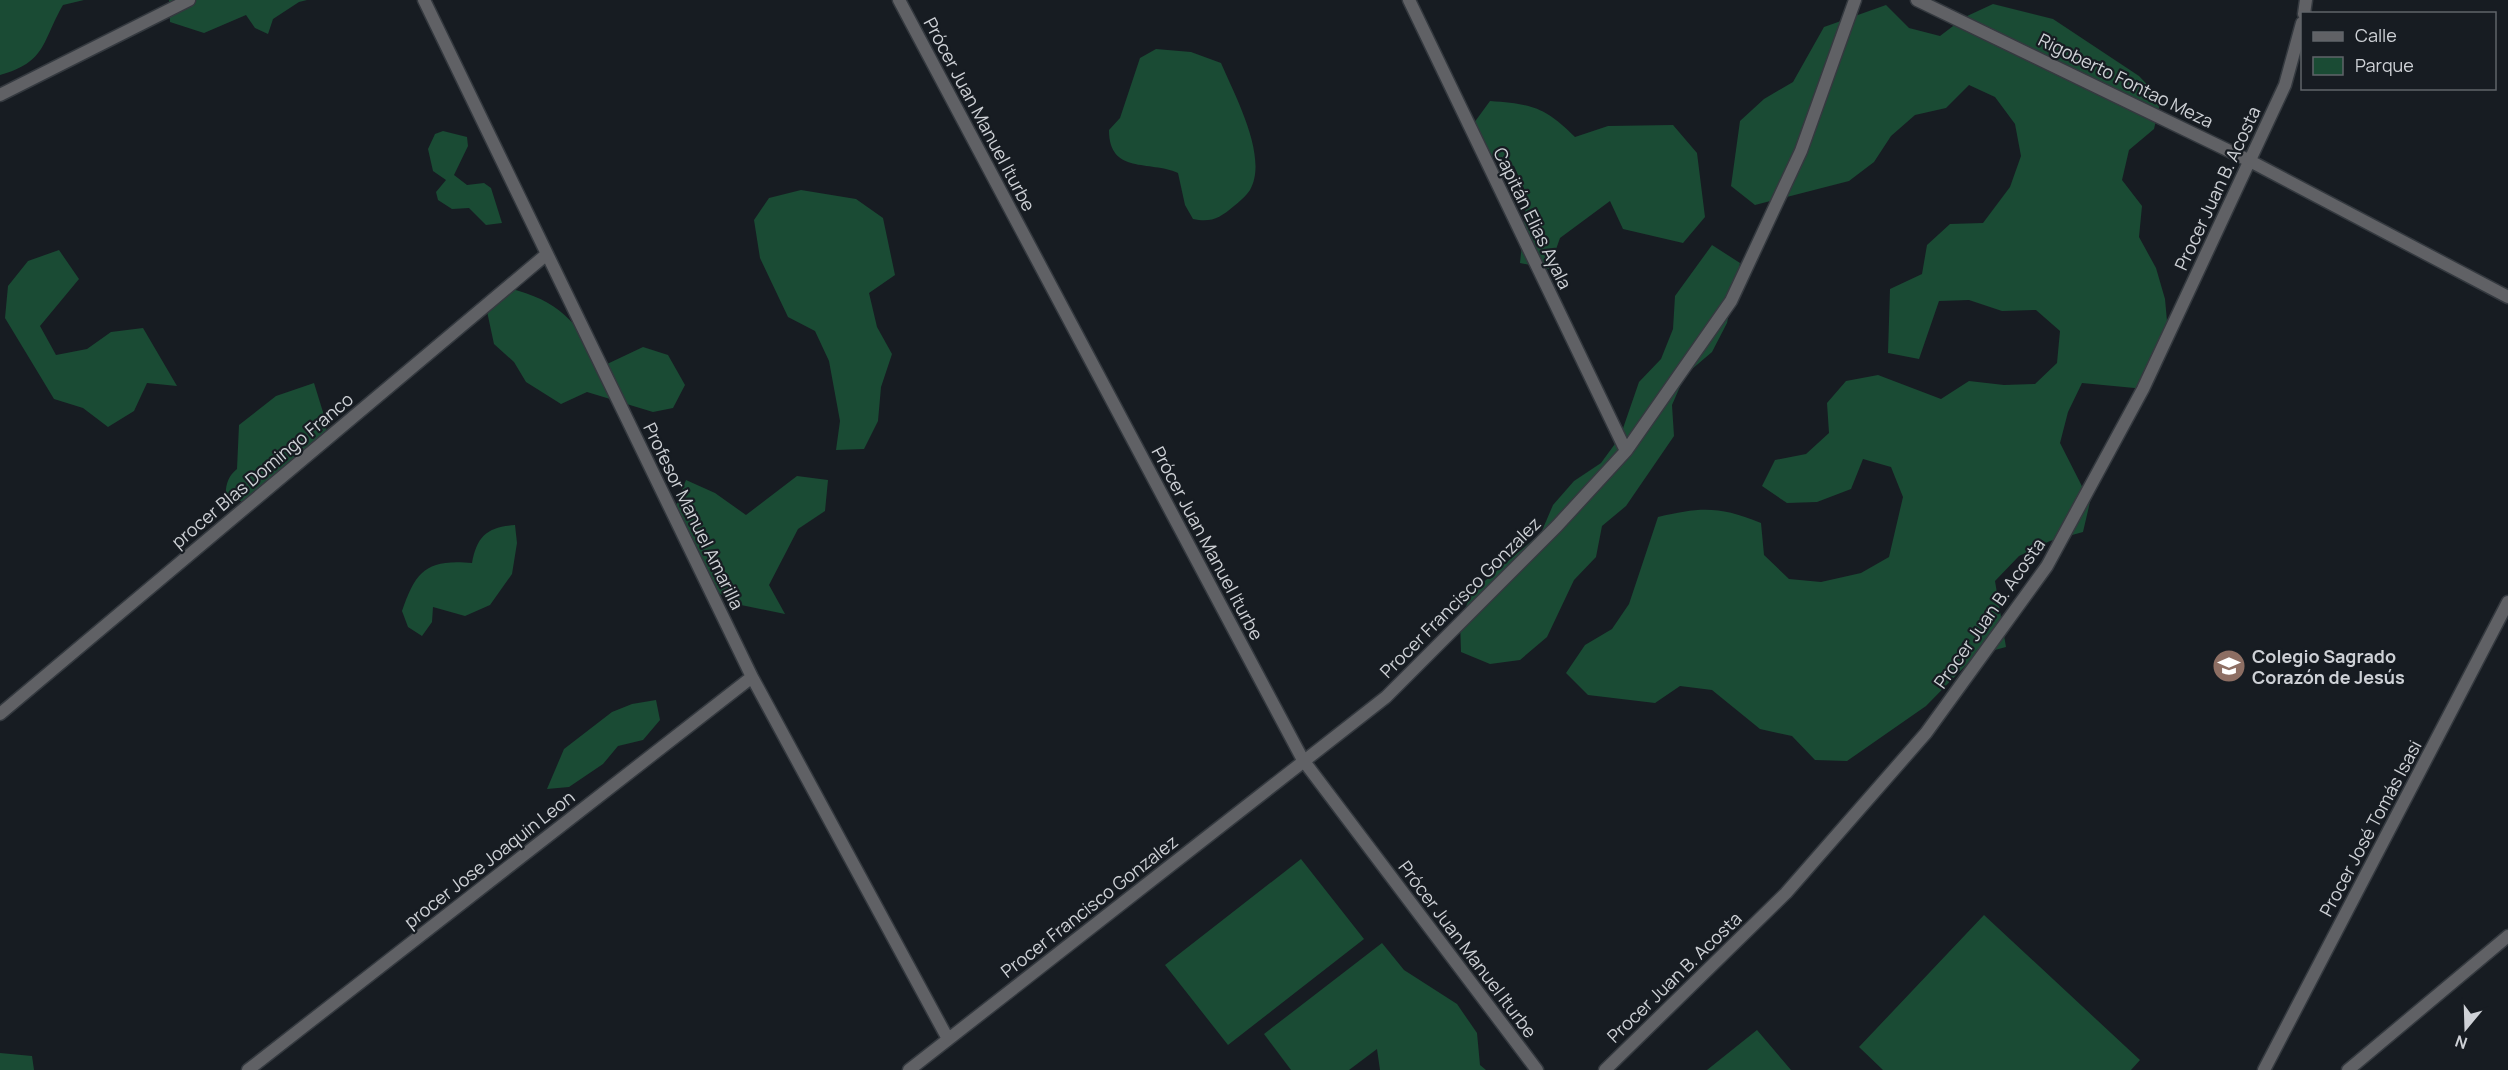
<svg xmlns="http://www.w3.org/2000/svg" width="2508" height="1070" font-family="Manrope,sans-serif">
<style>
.green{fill:#1a4b34}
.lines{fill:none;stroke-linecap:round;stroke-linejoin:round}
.minor-casing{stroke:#34393f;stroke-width:15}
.minor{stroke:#606165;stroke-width:12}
.labels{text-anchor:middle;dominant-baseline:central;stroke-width:4.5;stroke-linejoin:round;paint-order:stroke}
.street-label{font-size:18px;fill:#ced1d6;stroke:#171c22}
.poi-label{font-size:18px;font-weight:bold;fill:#ced1d6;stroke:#171c22;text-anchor:start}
</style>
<rect width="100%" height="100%" fill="#171c22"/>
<path class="green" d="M 0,0 L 84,0 L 63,5 C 42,41 47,62 0,75 Z
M 169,0 L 307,0 L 299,2 L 273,19 L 268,34 L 255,28 L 246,15 L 204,33 L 170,22 Z
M 1993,4 L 2053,19 L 2139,76 L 2161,99 L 2154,129 L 2129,150 L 2122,180 L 2142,206 L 2139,237 L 2156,268 L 2165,299 L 2168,332 L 2145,389 L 2082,383 L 2068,412 L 2060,443 L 2090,502 L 2083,532 L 2050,541 L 2019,556 L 1995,581 L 2006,647 L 1976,655 L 1926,706 L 1847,761 L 1815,760 L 1792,736 L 1760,729 L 1712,690 L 1680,686 L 1655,703 L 1588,695 L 1566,673 L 1585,645 L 1612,629 L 1629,604 L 1658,517 C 1701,507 1719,506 1761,523 L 1764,555 L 1789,579 L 1821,582 L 1861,573 L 1889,557 L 1903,497 L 1891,467 L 1863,459 L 1851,489 L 1817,502 L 1787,503 L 1762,486 L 1775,460 L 1806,454 L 1829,433 L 1827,403 L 1846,381 L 1878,375 L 1941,399 L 1969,381 L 2004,385 L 2035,384 L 2057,363 L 2060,331 L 2036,310 L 2002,311 L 1969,300 L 1939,301 L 1919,359 L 1888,353 L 1890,289 L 1922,274 L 1927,245 L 1950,224 L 1983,223 L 2010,187 L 2021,156 L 2015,124 L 1995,97 L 1969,85 L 1946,108 L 1915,115 L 1891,136 L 1874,162 L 1849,181 L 1755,205 L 1731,186 L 1740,121 L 1764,99 L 1793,82 L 1824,27 L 1886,5 L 1909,28 L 1940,36 L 1965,17 Z
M 1156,49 L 1191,52 L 1221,63 C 1234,94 1269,157 1250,190 C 1246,196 1239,202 1234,206 C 1220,218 1211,223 1193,219 L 1185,205 L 1178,173 C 1150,160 1109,175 1109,130 L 1120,118 L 1140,58 Z
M 1490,101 C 1532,104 1545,107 1575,137 L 1608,126 L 1673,125 L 1697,153 L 1705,217 L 1683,243 L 1623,229 L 1610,201 L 1560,238 L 1549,269 L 1520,263 L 1527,195 L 1514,166 L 1486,155 L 1471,127 Z
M 443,131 L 467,137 L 468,146 L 454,175 L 467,185 L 484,183 L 491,188 L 502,223 L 486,225 L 469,208 L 452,209 L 438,200 L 436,192 L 446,180 L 433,171 L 428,149 L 435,134 Z
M 801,190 L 856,199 L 883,218 L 895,275 L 869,293 L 877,327 L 892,354 L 881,387 L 878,421 L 864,449 L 836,450 L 840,421 L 829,361 L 815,331 L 788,317 L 760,258 L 754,220 L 769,198 Z
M 1712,245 L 1740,263 L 1727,323 L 1712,352 L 1685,375 L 1672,405 L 1674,436 L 1626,506 L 1602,526 L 1596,557 L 1574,580 L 1547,637 L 1520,660 L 1490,664 L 1461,652 L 1460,621 L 1472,592 L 1541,533 L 1553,505 L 1574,481 L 1601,463 L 1620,437 L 1639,382 L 1661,359 L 1673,329 L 1675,296 Z
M 59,250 L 79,279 L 40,326 L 56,355 L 87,349 L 111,332 L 143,328 L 177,386 L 147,383 L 134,411 L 108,427 L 83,408 L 54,399 L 5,318 L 8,286 L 28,261 Z
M 504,287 C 560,300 573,320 605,365 L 643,347 L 668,355 L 685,385 L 673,408 L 653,412 L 587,392 L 561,404 L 526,382 L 514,362 L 494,344 L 485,302 Z
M 314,383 L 327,425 L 323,447 L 244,502 L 226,497 C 225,486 228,476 237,469 L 239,425 L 276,396 Z
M 797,476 L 828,480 L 825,511 L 798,529 L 769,585 L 785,614 L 741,605 L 715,591 L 675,508 L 686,480 L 715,493 L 746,515 Z
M 515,525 L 517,543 L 512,574 L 490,605 L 465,616 L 433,607 L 432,622 L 422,636 L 408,627 L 402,611 C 416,571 426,559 472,563 C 477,536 487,527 515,525 Z
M 656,700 L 660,720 L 643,740 L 618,746 L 603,764 L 569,787 L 547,789 L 564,749 L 612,712 L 632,704 Z
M 1301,859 L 1364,939 L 1228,1045 L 1165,965 Z
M 1984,915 L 2140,1060 L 2131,1070 L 1883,1070 L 1859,1047 Z
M 1382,943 L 1404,970 L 1457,1004 L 1477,1033 L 1480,1065 L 1486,1070 L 1380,1070 L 1377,1049 L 1349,1070 L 1291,1070 L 1264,1034 Z
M 1757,1030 L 1791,1070 L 1707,1070 Z
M 0,1053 L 32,1056 L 34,1070 L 0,1070 Z"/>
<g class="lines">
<defs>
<path id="minor" d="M 424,0 L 752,677 L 948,1039
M 899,0 L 1303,760 L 1537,1070
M 1409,0 L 1626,451
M 1917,0 L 2250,161 L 2508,297
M 2304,14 L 2306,0
M 0,95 L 189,0
M 0,714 L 547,254
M 248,1070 L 752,677
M 909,1070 L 1386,697 L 1557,526 L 1626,451 L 1731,301 L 1801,151 L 1855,0
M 1605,1070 L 1786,893 L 1926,733 L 2047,566 L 2143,389 L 2285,85 L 2302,23
M 2264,1070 L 2508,602
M 2348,1070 L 2508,936"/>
</defs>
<use href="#minor" class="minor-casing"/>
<use href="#minor" class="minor"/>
</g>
<defs>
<symbol id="school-disc" viewBox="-11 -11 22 22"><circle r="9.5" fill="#8d6e63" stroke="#171c22"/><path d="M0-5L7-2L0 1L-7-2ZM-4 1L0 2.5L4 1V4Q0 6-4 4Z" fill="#fff"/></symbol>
</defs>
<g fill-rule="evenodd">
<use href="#school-disc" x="2210" y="647" width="38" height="38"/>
</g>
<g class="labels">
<g class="street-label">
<text transform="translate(2126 80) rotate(26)">Rigoberto Fontao Meza</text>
<text transform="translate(980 114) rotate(62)">Prócer Juan Manuel Iturbe</text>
<text transform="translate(2217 188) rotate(-65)">Procer Juan B. Acosta</text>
<text transform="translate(1533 218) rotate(64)">Capitán Elias Ayala</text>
<text transform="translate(262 470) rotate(-40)">procer Blas Domingo Franco</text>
<text transform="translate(694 516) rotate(64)">Profesor Manuel Amarilla</text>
<text transform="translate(1208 543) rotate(62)">Prócer Juan Manuel Iturbe</text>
<text transform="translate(1460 597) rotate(-45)">Procer Francisco Gonzalez</text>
<text transform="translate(1989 613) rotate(-55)">Procer Juan B. Acosta</text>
<text transform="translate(2370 828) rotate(-62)">Procer José Tomás Isasi</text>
<text transform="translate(489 859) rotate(-38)">procer Jose Joaquin Leon</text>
<text transform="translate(1089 906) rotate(-38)">Procer Francisco Gonzalez</text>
<text transform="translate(1468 949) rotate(53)">Prócer Juan Manuel Iturbe</text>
<text transform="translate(1674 977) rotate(-44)">Procer Juan B. Acosta</text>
</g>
<g class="poi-label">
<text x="2252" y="656">Colegio Sagrado<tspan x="2252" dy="21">Corazón de Jesús</tspan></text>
</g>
</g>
<rect x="2301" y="12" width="195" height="78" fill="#171c22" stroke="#60646a" stroke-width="1.5"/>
<rect x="2313" y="32" width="30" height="9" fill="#606165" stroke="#60646a" stroke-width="1.5"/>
<text x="2355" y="42" font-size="18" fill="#ced1d6">Calle</text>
<rect x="2313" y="57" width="30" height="18" fill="#1a4b34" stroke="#60646a" stroke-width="1.5"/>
<text x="2355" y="72" font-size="18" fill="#ced1d6">Parque</text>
<g transform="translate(2466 1028) rotate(199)" stroke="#171c22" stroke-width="4.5" paint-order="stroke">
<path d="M0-4.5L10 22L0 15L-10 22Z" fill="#ced1d6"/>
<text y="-9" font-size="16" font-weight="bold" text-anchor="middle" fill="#ced1d6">N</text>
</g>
</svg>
